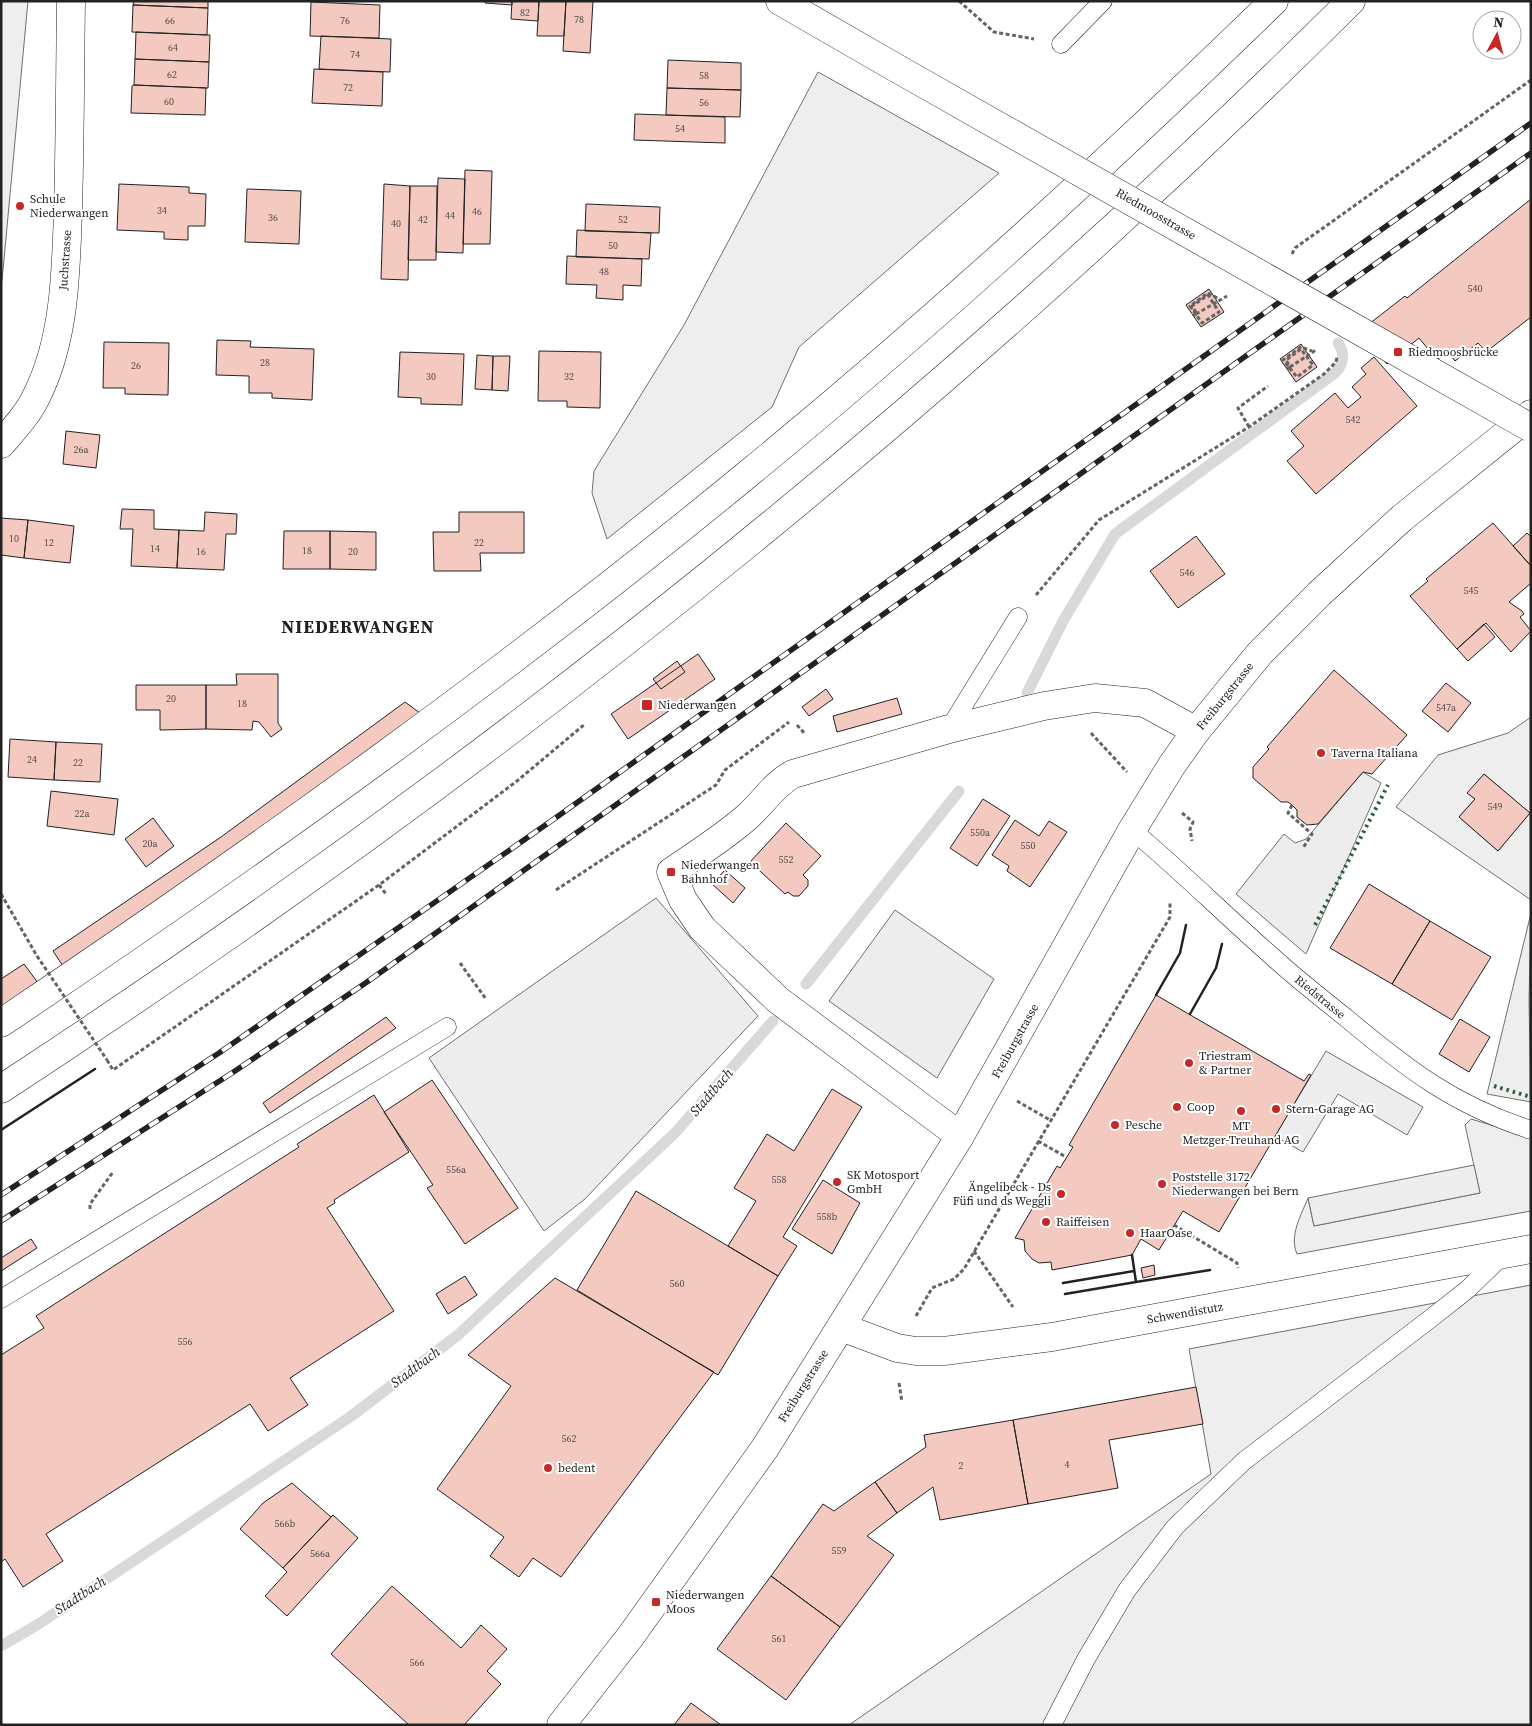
<svg xmlns="http://www.w3.org/2000/svg" width="1532" height="1726" font-family="'Source Serif 4',serif">
<style>
.green{fill:#eee;stroke:#6f6f6f;fill-rule:evenodd}
.parking{fill:#ededed;stroke:#6f6f6f}
.lines{fill:none;stroke-linecap:round;stroke-linejoin:round}
.stream{stroke:#d9d9d9;stroke-width:11}
.building{fill:#f3c9c0;stroke:#222}
.service-casing{stroke:#222;stroke-width:19}
.minor-casing{stroke:#222;stroke-width:29}
.secondary-casing{stroke:#222;stroke-width:29}
.primary-casing{stroke:#222;stroke-width:29}
.motorway-casing{stroke:#222;stroke-width:29}
.path{stroke:#646464;stroke-width:3;stroke-dasharray:4 2.5;stroke-linecap:butt}
.service{stroke:#fff;stroke-width:18}
.minor{stroke:#fff;stroke-width:28}
.secondary{stroke:#fff;stroke-width:28}
.primary{stroke:#fff;stroke-width:28}
.motorway{stroke:#fff;stroke-width:28}
.rail-casing{stroke:#222;stroke-width:5.5}
.rail{stroke:#fff;stroke-width:4;stroke-dasharray:11;stroke-linecap:butt}
.secondary-bridge-casing{stroke:#222;stroke-width:29;stroke-linecap:butt}
.path-bridge{stroke:#646464;stroke-width:3;stroke-dasharray:4 2.5;stroke-linecap:butt}
.secondary-bridge{stroke:#fff;stroke-width:28}
.hedge{stroke:#2f5e38;stroke-width:4;stroke-dasharray:2.5 4;stroke-linecap:butt}
.wall{stroke:#222;stroke-width:2.5}
.poi-dot{fill:#c62828;stroke:#fff;stroke-width:2}
.labels{text-anchor:middle;dominant-baseline:central;stroke-width:4;stroke-linejoin:round;paint-order:stroke}
.number-label{font-size:10px;fill:#564c4a}
.poi-label{font-size:12px;fill:#222;stroke:#fff;text-anchor:start}
.street-label{font-size:12px;fill:#222;stroke:#fff}
.water-label{font-size:14px;font-style:italic;fill:#222;stroke:#fff}
.district-label{font-size:18px;font-weight:bold;letter-spacing:1px;fill:#222;stroke:#fff}
</style>
<rect width="100%" height="100%" fill="#fff"/>
<path class="green" d="M 1,1 L 28,1 L 2,281 L 1,281 Z
M 818,72 L 999,173 L 799,347 L 772,407 L 607,539 L 592,493 L 594,471 L 684,325 Z
M 1531,717 L 1531,900 L 1396,807 L 1438,755 L 1508,733 ZM 1484,774 L 1530,813 L 1498,851 L 1459,817 L 1475,799 L 1468,793 Z
M 1531,913 L 1529,1000 L 1531,1102 L 1487,1094 Z
M 1471,1119 L 1531,1137 L 1531,1211 L 1297,1254 C 1289,1236 1301,1215 1308,1198 L 1314,1226 L 1480,1193 L 1465,1125 Z
M 1531,1285 L 1531,1725 L 849,1725 L 1211,1474 L 1189,1349 Z"/>
<path class="parking" d="M 1363,772 L 1381,783 L 1306,954 L 1236,894 L 1284,834 L 1295,843 L 1306,839 Z
M 656,898 L 758,1016 L 585,1199 L 544,1231 L 429,1058 Z
M 895,910 L 994,979 L 937,1078 L 829,1001 Z
M 1326,1051 L 1423,1107 L 1407,1135 L 1338,1094 L 1303,1152 L 1275,1136 Z
M 1474,1165 L 1480,1193 L 1314,1226 L 1308,1198 Z"/>
<g class="lines">
<path class="stream" d="M 1027,693 L 1063,621 L 1115,534 L 1335,373 C 1344,364 1345,353 1338,343
M 806,984 L 959,791
M 1,1646 L 37,1625 L 350,1417 L 458,1335 L 675,1133 L 773,1021"/>
</g>
<path class="building" d="M 134,1 L 208,1 L 208,8 L 133,5 Z
M 485,1 L 512,1 L 512,5 L 485,3 Z
M 512,1 L 539,1 L 538,21 L 511,19 Z
M 539,1 L 566,1 L 564,36 L 537,36 Z
M 566,1 L 593,1 L 590,53 L 563,51 Z
M 311,2 L 380,5 L 379,38 L 310,36 Z
M 133,5 L 208,8 L 207,35 L 132,32 Z
M 136,32 L 210,35 L 209,62 L 135,59 Z
M 321,36 L 391,39 L 390,72 L 319,69 Z
M 135,59 L 209,62 L 208,88 L 134,85 Z
M 668,60 L 741,63 L 741,90 L 667,88 Z
M 314,69 L 383,72 L 382,106 L 312,103 Z
M 134,85 L 206,88 L 205,115 L 131,113 L 132,86 Z
M 667,88 L 741,90 L 740,117 L 666,115 Z
M 635,114 L 725,117 L 725,143 L 634,140 Z
M 465,170 L 492,171 L 490,244 L 463,244 Z
M 438,178 L 465,179 L 463,253 L 436,252 Z
M 119,184 L 189,187 L 189,193 L 206,194 L 205,226 L 188,226 L 188,240 L 164,239 L 164,232 L 117,230 Z
M 384,184 L 410,186 L 408,280 L 381,279 Z
M 410,186 L 437,186 L 436,260 L 408,260 Z
M 247,189 L 301,191 L 299,244 L 245,242 Z
M 1531,199 L 1531,317 L 1486,352 L 1478,343 L 1455,361 L 1447,351 L 1437,360 L 1419,338 L 1387,364 L 1360,331 L 1405,296 L 1407,298 Z
M 586,204 L 660,207 L 659,233 L 585,231 Z
M 577,230 L 651,233 L 649,259 L 576,257 Z
M 567,256 L 642,259 L 641,286 L 623,285 L 623,300 L 596,298 L 597,285 L 566,284 Z
M 1209,289 L 1224,312 L 1201,327 L 1186,305 Z
M 217,340 L 251,341 L 250,347 L 314,349 L 312,400 L 272,398 L 272,393 L 249,393 L 249,376 L 216,375 Z
M 104,342 L 169,343 L 168,395 L 125,394 L 125,388 L 103,388 Z
M 1301,344 L 1317,367 L 1296,382 L 1280,359 Z
M 539,351 L 601,352 L 600,408 L 567,407 L 567,401 L 538,401 Z
M 400,352 L 464,354 L 462,405 L 421,404 L 421,398 L 398,397 Z
M 477,355 L 493,356 L 492,390 L 475,389 Z
M 493,356 L 510,356 L 508,391 L 492,390 Z
M 1374,357 L 1417,406 L 1316,494 L 1287,461 L 1304,446 L 1291,431 L 1335,393 L 1348,408 L 1361,397 L 1352,387 L 1366,374 L 1361,368 Z
M 66,431 L 100,435 L 96,468 L 63,464 Z
M 122,509 L 154,510 L 154,529 L 179,530 L 177,568 L 131,566 L 133,529 L 120,529 Z
M 205,512 L 237,514 L 236,534 L 226,534 L 224,570 L 177,568 L 179,530 L 204,531 Z
M 459,512 L 524,512 L 524,553 L 480,553 L 481,571 L 434,571 L 433,532 L 459,532 Z
M 1,518 L 28,520 L 24,558 L 1,555 Z
M 28,520 L 74,526 L 70,563 L 24,558 Z
M 1493,523 L 1531,566 L 1531,583 L 1509,602 L 1522,611 L 1524,614 L 1520,617 L 1531,631 L 1511,652 L 1486,623 L 1457,649 L 1410,596 L 1428,581 L 1426,579 Z
M 284,531 L 330,531 L 330,569 L 283,569 Z
M 330,531 L 376,532 L 376,570 L 330,569 Z
M 1527,533 L 1531,537 L 1531,566 L 1513,546 Z
M 1196,536 L 1225,574 L 1178,608 L 1150,571 Z
M 1484,624 L 1495,637 L 1468,661 L 1457,649 Z
M 698,654 L 715,679 L 628,739 L 611,714 Z
M 677,661 L 685,672 L 661,689 L 653,679 Z
M 1334,670 L 1407,735 L 1372,774 L 1363,772 L 1318,824 L 1307,825 L 1297,817 L 1297,810 L 1292,805 L 1288,802 L 1281,802 L 1253,778 L 1253,767 L 1269,749 L 1267,747 Z
M 236,674 L 278,674 L 278,723 L 282,729 L 271,737 L 259,722 L 253,721 L 252,730 L 206,729 L 206,685 L 237,685 Z
M 1446,683 L 1471,703 L 1448,732 L 1422,711 Z
M 136,685 L 206,685 L 206,729 L 160,730 L 160,710 L 136,710 Z
M 826,689 L 833,699 L 809,716 L 802,707 Z
M 897,698 L 902,714 L 837,732 L 833,716 Z
M 405,702 L 424,716 L 67,972 L 53,951 L 221,837 Z
M 10,739 L 56,742 L 54,780 L 8,777 Z
M 56,742 L 102,744 L 100,782 L 54,780 Z
M 1484,774 L 1530,813 L 1498,851 L 1459,817 L 1475,799 L 1467,793 Z
M 51,791 L 118,799 L 114,835 L 47,826 Z
M 983,799 L 1010,816 L 977,866 L 950,848 Z
M 153,818 L 174,846 L 146,867 L 125,839 Z
M 1015,820 L 1039,836 L 1049,821 L 1067,832 L 1030,887 L 1007,871 L 1009,866 L 992,855 Z
M 786,823 L 821,856 L 803,875 L 808,880 L 808,886 L 799,896 L 793,896 L 788,892 L 785,894 L 750,862 Z
M 725,870 L 745,888 L 733,903 L 712,884 Z
M 1369,884 L 1430,921 L 1392,984 L 1330,948 Z
M 1430,921 L 1491,957 L 1452,1020 L 1392,984 Z
M 24,964 L 41,987 L 1,1013 L 1,979 Z
M 1156,995 L 1304,1081 L 1309,1074 L 1311,1075 L 1219,1232 L 1183,1211 L 1159,1250 L 1141,1239 L 1132,1255 L 1052,1270 L 1051,1262 L 1039,1263 L 1032,1259 L 1025,1251 L 1024,1240 L 1015,1238 L 1057,1166 L 1060,1168 L 1073,1147 L 1069,1145 Z
M 386,1017 L 396,1028 L 270,1113 L 263,1103 Z
M 1460,1019 L 1490,1037 L 1469,1072 L 1439,1054 Z
M 432,1080 L 518,1208 L 465,1244 L 427,1188 L 433,1185 L 384,1112 Z
M 832,1089 L 862,1107 L 783,1237 L 797,1246 L 778,1276 L 728,1246 L 756,1201 L 734,1188 L 767,1134 L 794,1151 Z
M 374,1095 L 409,1152 L 334,1200 L 335,1203 L 327,1208 L 394,1311 L 290,1378 L 308,1405 L 268,1431 L 250,1404 L 46,1534 L 63,1561 L 23,1587 L 5,1559 L 1,1562 L 1,1355 L 44,1328 L 36,1316 L 299,1147 L 297,1144 Z
M 823,1180 L 860,1203 L 832,1254 L 792,1229 Z
M 636,1191 L 778,1276 L 718,1375 L 577,1290 Z
M 31,1239 L 37,1248 L 1,1271 L 1,1258 Z
M 1154,1265 L 1155,1275 L 1143,1278 L 1141,1268 Z
M 465,1276 L 477,1295 L 448,1314 L 436,1294 Z
M 555,1278 L 714,1372 L 561,1577 L 533,1558 L 519,1577 L 490,1556 L 504,1537 L 437,1489 L 511,1386 L 468,1355 Z
M 1196,1387 L 1203,1424 L 1109,1440 L 1118,1488 L 1028,1504 L 1013,1420 Z
M 1013,1420 L 1028,1504 L 940,1520 L 933,1487 L 897,1513 L 875,1482 L 926,1447 L 924,1435 Z
M 875,1482 L 897,1513 L 867,1536 L 894,1555 L 840,1627 L 771,1576 L 823,1504 L 834,1511 Z
M 292,1483 L 331,1517 L 283,1568 L 240,1529 L 263,1503 Z
M 333,1515 L 358,1538 L 287,1616 L 265,1596 L 287,1572 L 283,1568 Z
M 771,1576 L 840,1627 L 786,1700 L 717,1649 Z
M 392,1586 L 461,1648 L 481,1625 L 507,1649 L 487,1671 L 501,1684 L 464,1725 L 409,1725 L 331,1654 Z
M 691,1703 L 721,1725 L 674,1725 Z"/>
<g class="lines">
<defs>
<path id="service" d="M 1061,44 L 1103,1
M 949,729 L 1018,617
M 1132,830 C 1181,871 1226,916 1275,959 C 1297,979 1321,998 1345,1017 C 1406,1068 1453,1105 1531,1130
M 1,1299 L 447,1027
M 1052,1725 L 1086,1659 L 1127,1590 L 1175,1527 L 1244,1461 L 1430,1319 L 1468,1289 L 1503,1255"/>
<path id="minor" d="M 1,444 C 14,429 29,413 37,395 C 65,339 66,271 68,210 C 70,140 70,71 71,1
M 960,1136 L 778,1000 L 702,928 L 683,900 L 671,872 C 697,854 723,838 747,817 C 763,803 774,784 793,774 L 949,729 L 1044,706 L 1095,698 L 1145,703 L 1196,731"/>
<path id="secondary" d="M 780,1 L 898,69
M 841,1327 L 897,1348 L 916,1351 L 944,1351 L 1052,1337 L 1531,1249"/>
<path id="primary" d="M 561,1725 L 630,1637 L 765,1448 L 960,1136 L 1132,830 L 1172,765 L 1196,731 L 1260,653 L 1319,594 L 1402,518 L 1531,414"/>
<path id="motorway" d="M 1,1023 C 258,850 510,670 749,473 C 931,324 1105,165 1274,1
M 1,1089 C 486,772 940,409 1351,1"/>
</defs>
<use href="#service" class="service-casing"/>
<use href="#minor" class="minor-casing"/>
<use href="#secondary" class="secondary-casing"/>
<use href="#primary" class="primary-casing"/>
<use href="#motorway" class="motorway-casing"/>
<path class="path" d="M 959,1 L 994,32 L 1034,39
M 1292,254 L 1295,248 L 1531,80
M 1196,314 L 1227,296
M 1193,316 L 1196,314 L 1197,314 L 1192,306 L 1208,295 L 1219,312 L 1202,323 L 1190,306 L 1208,293 L 1219,299
M 1290,367 L 1316,350
M 1287,369 L 1290,367 L 1286,360 L 1301,349 L 1313,365 L 1297,377 L 1283,360 L 1301,347 L 1312,351
M 1249,427 L 1238,408 L 1268,386
M 1036,595 L 1099,520 L 1249,427 L 1324,374 L 1336,362 L 1337,357
M 797,725 L 805,734
M 1091,733 L 1127,772
M 1292,805 L 1288,813 L 1312,834 L 1303,848
M 1182,813 L 1193,822 L 1190,829 L 1192,841
M 379,885 L 386,894
M 556,890 L 716,785 L 725,770 L 789,722
M 1,894 L 37,956
M 460,963 L 486,999
M 107,1060 L 113,1070 L 379,885 L 517,781 L 585,724
M 1017,1101 L 1050,1120
M 1038,1141 L 1066,1157
M 90,1209 L 90,1204 L 113,1172
M 1174,1225 L 1237,1263 L 1238,1268
M 974,1251 L 1013,1307
M 916,1316 L 932,1288 L 954,1279 L 964,1269 L 1170,917 L 1170,903
M 899,1383 L 902,1402"/>
<use href="#service" class="service"/>
<use href="#minor" class="minor"/>
<use href="#secondary" class="secondary"/>
<use href="#primary" class="primary"/>
<use href="#motorway" class="motorway"/>
<defs>
<path id="rail" d="M 1,1195 L 219,1053 L 554,819 L 1531,123
M 1,1221 L 232,1073 L 367,982 L 1531,153"/>
</defs>
<use href="#rail" class="rail-casing"/>
<use href="#rail" class="rail"/>
<defs>
<path id="secondary-bridge" d="M 898,69 L 1531,428"/>
</defs>
<use href="#secondary-bridge" class="secondary-bridge-casing"/>
<path class="path-bridge" d="M 37,956 L 107,1060"/>
<use href="#secondary-bridge" class="secondary-bridge"/>
<path class="hedge" d="M 1315,925 L 1388,785
M 1494,1086 L 1531,1097"/>
<path class="wall" d="M 1156,995 L 1180,953 L 1186,925
M 1190,1014 L 1216,968 L 1222,944
M 1,1130 L 95,1069
M 1136,1282 L 1210,1270
M 1063,1283 L 1134,1271
M 1065,1294 L 1136,1282 L 1132,1255"/>
</g>
<g class="poi-dot">
<circle cx="20" cy="206" r="5"/>
<rect x="1393" y="347" width="10" height="10" rx="2.5"/>
<rect x="641" y="699" width="12" height="12" rx="2.5"/>
<circle cx="1321" cy="753" r="5"/>
<rect x="666" y="867" width="10" height="10" rx="2.5"/>
<circle cx="1189" cy="1063" r="5"/>
<circle cx="1177" cy="1107" r="5"/>
<circle cx="1276" cy="1109" r="5"/>
<circle cx="1241" cy="1111" r="5"/>
<circle cx="1115" cy="1125" r="5"/>
<circle cx="837" cy="1182" r="5"/>
<circle cx="1162" cy="1184" r="5"/>
<circle cx="1061" cy="1194" r="5"/>
<circle cx="1046" cy="1222" r="5"/>
<circle cx="1130" cy="1233" r="5"/>
<circle cx="548" cy="1468" r="5"/>
<rect x="651" y="1597" width="10" height="10" rx="2.5"/>
</g>
<g class="labels">
<g class="number-label">
<text x="525" y="12">82</text>
<text x="579" y="19">78</text>
<text x="170" y="20">66</text>
<text x="345" y="20">76</text>
<text x="173" y="47">64</text>
<text x="355" y="54">74</text>
<text x="172" y="74">62</text>
<text x="704" y="75">58</text>
<text x="348" y="87">72</text>
<text x="169" y="101">60</text>
<text x="704" y="102">56</text>
<text x="680" y="128">54</text>
<text x="162" y="210">34</text>
<text x="477" y="211">46</text>
<text x="450" y="215">44</text>
<text x="273" y="217">36</text>
<text x="423" y="219">42</text>
<text x="623" y="219">52</text>
<text x="396" y="223">40</text>
<text x="613" y="245">50</text>
<text x="604" y="271">48</text>
<text x="1475" y="288">540</text>
<text x="265" y="362">28</text>
<text x="136" y="365">26</text>
<text x="431" y="376">30</text>
<text x="569" y="376">32</text>
<text x="1353" y="419">542</text>
<text x="81" y="449">26a</text>
<text x="14" y="538">10</text>
<text x="49" y="542">12</text>
<text x="479" y="542">22</text>
<text x="155" y="548">14</text>
<text x="307" y="550">18</text>
<text x="201" y="551">16</text>
<text x="353" y="551">20</text>
<text x="1187" y="572">546</text>
<text x="1471" y="590">545</text>
<text x="171" y="698">20</text>
<text x="242" y="703">18</text>
<text x="1446" y="707">547a</text>
<text x="32" y="759">24</text>
<text x="78" y="762">22</text>
<text x="1495" y="806">549</text>
<text x="82" y="813">22a</text>
<text x="980" y="832">550a</text>
<text x="150" y="843">20a</text>
<text x="1028" y="845">550</text>
<text x="786" y="859">552</text>
<text x="456" y="1169">556a</text>
<text x="779" y="1179">558</text>
<text x="827" y="1216">558b</text>
<text x="677" y="1283">560</text>
<text x="185" y="1341">556</text>
<text x="569" y="1438">562</text>
<text x="1067" y="1464">4</text>
<text x="961" y="1465">2</text>
<text x="285" y="1523">566b</text>
<text x="839" y="1550">559</text>
<text x="320" y="1553">566a</text>
<text x="779" y="1638">561</text>
<text x="417" y="1662">566</text>
</g>
<g class="poi-label">
<text x="30" y="199">Schule<tspan x="30" dy="14">Niederwangen</tspan></text>
<text x="1408" y="352">Riedmoosbrücke</text>
<text x="658" y="705">Niederwangen</text>
<text x="1331" y="753">Taverna Italiana</text>
<text x="681" y="865">Niederwangen<tspan x="681" dy="14">Bahnhof</tspan></text>
<text x="1199" y="1056">Triestram<tspan x="1199" dy="14">&amp; Partner</tspan></text>
<text x="1187" y="1107">Coop</text>
<text x="1286" y="1109">Stern-Garage AG</text>
<text x="1125" y="1125">Pesche</text>
<text x="1241" y="1126" text-anchor="middle">MT<tspan x="1241" dy="14">Metzger-Treuhand AG</tspan></text>
<text x="847" y="1175">SK Motosport<tspan x="847" dy="14">GmbH</tspan></text>
<text x="1172" y="1177">Poststelle 3172<tspan x="1172" dy="14">Niederwangen bei Bern</tspan></text>
<text x="1051" y="1187" text-anchor="end">Ängelibeck - Ds<tspan x="1051" dy="14">Füfi und ds Weggli</tspan></text>
<text x="1056" y="1222">Raiffeisen</text>
<text x="1140" y="1233">HaarOase</text>
<text x="558" y="1468">bedent</text>
<text x="666" y="1595">Niederwangen<tspan x="666" dy="14">Moos</tspan></text>
</g>
<g class="street-label">
<text transform="translate(1156 214) rotate(30)">Riedmoosstrasse</text>
<text transform="translate(65 260) rotate(-86)">Juchstrasse</text>
<text transform="translate(1225 696) rotate(-51)">Freiburgstrasse</text>
<text transform="translate(1320 997) rotate(39)">Riedstrasse</text>
<text transform="translate(1015 1041) rotate(-61)">Freiburgstrasse</text>
<text transform="translate(1185 1313) rotate(-10)">Schwendistutz</text>
<text transform="translate(803 1386) rotate(-58)">Freiburgstrasse</text>
</g>
<g class="water-label">
<text transform="translate(711 1092) rotate(-49)">Stadtbach</text>
<text transform="translate(415 1367) rotate(-37)">Stadtbach</text>
<text transform="translate(80 1595) rotate(-33)">Stadtbach</text>
</g>
<g class="district-label">
<text x="358" y="626">NIEDERWANGEN</text>
</g>
</g>
<rect width="1532" height="1726" fill="none" stroke="#222222" stroke-width="5"/>
<g transform="translate(1497 35) rotate(7)"><circle r="24" fill="#ffffff" stroke="#a7a7a7"/>
<path d="M0-4L9 19L0 12L-9 19Z" fill="#c62828"/>
<text y="-8" font-size="14" font-weight="bold" text-anchor="middle" fill="#222222">N</text>
</g>
</svg>
